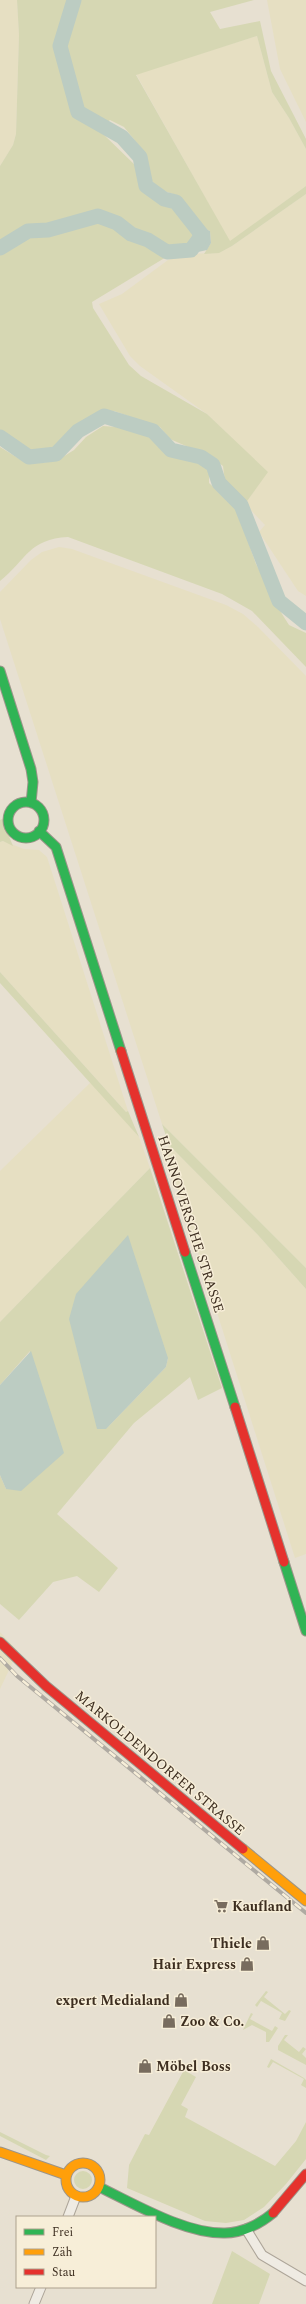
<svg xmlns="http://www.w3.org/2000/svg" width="306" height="2304" font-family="Spectral,serif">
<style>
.farmland{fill:#e6dfc2}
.green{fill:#d6d7b3;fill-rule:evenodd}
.water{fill:#bcccc2}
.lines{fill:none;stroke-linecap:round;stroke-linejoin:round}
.river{stroke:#bcccc2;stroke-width:15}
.street-casing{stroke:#ada599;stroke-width:11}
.fast-casing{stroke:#9c958a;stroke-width:11}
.slow-casing{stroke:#9c958a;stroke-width:11}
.jam-casing{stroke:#9c958a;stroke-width:11}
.street{stroke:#efebe3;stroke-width:9}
.fast{stroke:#30b455;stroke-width:9}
.slow{stroke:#ff9f0a;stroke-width:9}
.jam{stroke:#e5322d;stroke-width:9}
.rail-casing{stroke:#afaaa2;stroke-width:4}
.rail{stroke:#f7eed8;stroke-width:2.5;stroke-dasharray:8;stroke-linecap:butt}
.labels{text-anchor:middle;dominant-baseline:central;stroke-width:3;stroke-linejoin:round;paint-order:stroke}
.street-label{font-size:14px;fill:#3d2e20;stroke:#f7eed8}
.poi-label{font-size:14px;font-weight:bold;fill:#3d2e20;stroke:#f7eed8;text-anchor:start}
</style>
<rect width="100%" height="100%" fill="#e7e0d1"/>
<path class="farmland" d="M 0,0 L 17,0 L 19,35 L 16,134 L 13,145 L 0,166 Z
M 267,0 L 306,0 L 306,122 L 280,69 Z
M 257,36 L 272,92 L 289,118 L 306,149 L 306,186 L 230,242 L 136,74 Z
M 306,194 L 306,596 L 298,591 L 259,532 L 265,525 L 245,504 L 267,472 L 207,414 L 140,366 L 130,356 L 99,304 L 122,294 L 168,260 L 184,254 L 218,253 L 232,246 Z
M 59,547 L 72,549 L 226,605 L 243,614 L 258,627 L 306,676 L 306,1268 L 162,1124 L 0,619 L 0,592 L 31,560 L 42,552 Z
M 3,841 L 24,849 L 39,850 L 47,857 L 128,1111 L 126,1112 L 0,972 L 0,842 Z
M 91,1082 L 139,1137 L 150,1168 L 0,1322 L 0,1171 Z
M 169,1145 L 258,1235 L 306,1289 L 306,1554 L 295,1558 L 166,1152 Z
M 0,1632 L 18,1651 L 0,1689 Z"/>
<path class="green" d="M 17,0 L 254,0 L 210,12 L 220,29 L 260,21 L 271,71 L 306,139 L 306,149 L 289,118 L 272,92 L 257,36 L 136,75 L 230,241 L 306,186 L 306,194 L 232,246 L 219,253 L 204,254 L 211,243 L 210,231 L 199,226 L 179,196 L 161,190 L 149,178 L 145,153 L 124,127 L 110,120 L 98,129 L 137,167 L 140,185 L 156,202 L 175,207 L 192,231 L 193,243 L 186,245 L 92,302 L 93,308 L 129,365 L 141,376 L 207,414 L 268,472 L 245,504 L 225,482 L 223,466 L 211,457 L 170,439 L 160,427 L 114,411 L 103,412 L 76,426 L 54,448 L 32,452 L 0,431 L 0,166 L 13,145 L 16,134 L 19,35 Z
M 103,426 L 130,428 L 151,438 L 162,449 L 191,458 L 209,470 L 209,483 L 236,508 L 256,564 L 282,614 L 289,625 L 306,633 L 306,667 L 252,611 L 222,594 L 68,537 C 29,539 27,559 0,581 L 0,447 L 21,460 L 41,463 L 58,460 L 74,450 L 86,437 Z
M 2,819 L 13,846 L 3,841 L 0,842 L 0,820 Z
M 0,972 L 126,1112 L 128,1111 L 139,1137 L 0,983 Z
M 162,1124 L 306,1268 L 306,1289 L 258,1235 L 169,1145 Z
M 150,1168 L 222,1388 L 198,1400 L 190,1377 L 134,1423 L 57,1514 L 118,1568 L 99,1592 L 77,1576 L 53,1582 L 19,1620 L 0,1604 L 0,1475 L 6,1489 L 30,1351 L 0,1385 L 0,1322 ZM 168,1358 L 166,1367 L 106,1429 Z
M 266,1991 L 268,1992 L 264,1997 L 285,2014 L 289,2010 L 291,2011 L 285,2021 L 279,2019 L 282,2013 L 261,2001 L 257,2007 L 255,2005 Z
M 251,2013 L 253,2014 L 250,2019 L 272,2031 L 275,2026 L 278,2028 L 269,2042 L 266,2042 L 266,2032 L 252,2025 L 243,2030 Z
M 285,2035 L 288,2035 L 284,2040 L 299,2052 L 303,2047 L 306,2049 L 302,2054 L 306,2058 L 306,2065 L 278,2050 L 278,2046 Z
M 271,2059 L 304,2078 L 306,2080 L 306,2088 L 301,2085 L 304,2079 L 273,2062 L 269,2068 L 267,2067 Z
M 184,2070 L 196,2077 L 181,2105 L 188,2109 L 185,2117 L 275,2166 L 296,2141 L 306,2122 L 306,2159 L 286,2184 L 264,2207 L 244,2220 L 226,2223 L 205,2221 L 127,2188 L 129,2165 L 145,2134 L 149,2135 Z
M 0,2132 L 46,2155 L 50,2156 L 46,2160 L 0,2136 Z
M74 2180a9 9 0 1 1 18 0a9 9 0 1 1-18 0Z
M 232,2251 L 270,2274 L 259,2304 L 212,2304 Z"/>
<path class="water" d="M 194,219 L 199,226 L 210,231 L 211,243 L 207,250 L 198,252 L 186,245 L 193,243 L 192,231 L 188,224 Z
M 128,1235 L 168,1358 L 166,1367 L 106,1429 L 97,1429 L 69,1319 L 76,1294 Z
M 31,1351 L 64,1453 L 21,1491 L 6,1489 L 0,1475 L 0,1385 Z"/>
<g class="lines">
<path class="river" d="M 0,248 L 28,231 L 48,230 L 98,216 L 117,223 L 131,234 L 148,240 L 167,252 L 191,250 L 202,235 L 176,202 L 164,199 L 146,186 L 140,157 L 122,137 L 78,112 L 60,46 L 74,0
M 0,437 L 29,457 L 56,454 L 78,431 L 104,416 L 153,431 L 171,450 L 201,457 L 213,465 L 219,483 L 241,505 L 279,601 L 306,623"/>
<defs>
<path id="street" d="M 68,2217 L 76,2196
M 246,2229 L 262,2255 L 306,2281
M 34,2304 L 41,2287"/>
<path id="fast" d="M 0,671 L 31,769 L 33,782 L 31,803
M8 820a18 18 0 1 1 36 0a18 18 0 1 1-36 0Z
M 39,831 L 56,847 L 121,1051
M 185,1252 L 235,1407
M 284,1562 L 306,1631
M 99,2187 C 135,2204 185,2234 225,2233 C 242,2233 260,2224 273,2213"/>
<path id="slow" d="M 243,1849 L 306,1901
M 0,2152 L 66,2175
M66 2180a17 17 0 1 1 34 0a17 17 0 1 1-34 0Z"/>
<path id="jam" d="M 121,1051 L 185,1252
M 235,1407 L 284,1562
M 0,1642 L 46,1686 L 243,1849
M 273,2213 L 306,2174"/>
</defs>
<use href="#street" class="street-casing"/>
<use href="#fast" class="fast-casing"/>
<use href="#slow" class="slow-casing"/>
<use href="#jam" class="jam-casing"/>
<use href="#street" class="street"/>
<use href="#fast" class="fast"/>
<use href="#slow" class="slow"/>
<use href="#jam" class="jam"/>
<defs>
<path id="rail" d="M 0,1658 L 17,1676 L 306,1913"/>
</defs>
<use href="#rail" class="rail-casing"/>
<use href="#rail" class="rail"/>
</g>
<defs>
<symbol id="supermarket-bare" viewBox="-9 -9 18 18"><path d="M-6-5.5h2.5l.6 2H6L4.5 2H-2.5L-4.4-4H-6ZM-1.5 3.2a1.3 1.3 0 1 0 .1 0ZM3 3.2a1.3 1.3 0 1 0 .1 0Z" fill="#786c5e" stroke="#f7eed8" stroke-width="2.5" paint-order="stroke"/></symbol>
<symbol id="shop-bare" viewBox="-9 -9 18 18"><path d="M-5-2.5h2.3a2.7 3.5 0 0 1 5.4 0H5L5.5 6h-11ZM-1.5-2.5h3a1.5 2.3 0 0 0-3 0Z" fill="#786c5e" stroke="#f7eed8" stroke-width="2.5" paint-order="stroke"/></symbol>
</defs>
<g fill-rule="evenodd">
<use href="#supermarket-bare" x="211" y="1896" width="20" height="20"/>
<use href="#shop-bare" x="253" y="1933" width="20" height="20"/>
<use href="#shop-bare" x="237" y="1954" width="20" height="20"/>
<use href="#shop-bare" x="171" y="1990" width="20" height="20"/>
<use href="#shop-bare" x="159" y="2011" width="20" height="20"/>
<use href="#shop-bare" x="135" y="2056" width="20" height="20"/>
</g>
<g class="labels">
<g class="street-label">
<text transform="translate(191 1224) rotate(72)">HANNOVERSCHE STRASSE</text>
<text transform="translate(160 1763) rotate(40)">MARKOLDENDORFER STRASSE</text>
</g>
<g class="poi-label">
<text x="232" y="1906">Kaufland</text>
<text x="252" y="1943" text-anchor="end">Thiele</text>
<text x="236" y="1964" text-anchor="end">Hair Express</text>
<text x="170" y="2000" text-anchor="end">expert Medialand</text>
<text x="180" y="2021">Zoo &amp; Co.</text>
<text x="156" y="2066">Möbel Boss</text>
</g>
</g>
<rect x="16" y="2216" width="140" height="72" fill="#f7eed8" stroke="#ada18e"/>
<rect x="24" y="2229" width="20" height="6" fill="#30b455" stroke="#ada18e"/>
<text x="52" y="2236" font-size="12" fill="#3d2e20">Frei</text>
<rect x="24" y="2249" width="20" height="6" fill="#ff9f0a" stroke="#ada18e"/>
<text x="52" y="2256" font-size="12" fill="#3d2e20">Zäh</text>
<rect x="24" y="2269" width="20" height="6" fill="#e5322d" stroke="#ada18e"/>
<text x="52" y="2276" font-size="12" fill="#3d2e20">Stau</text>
</svg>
